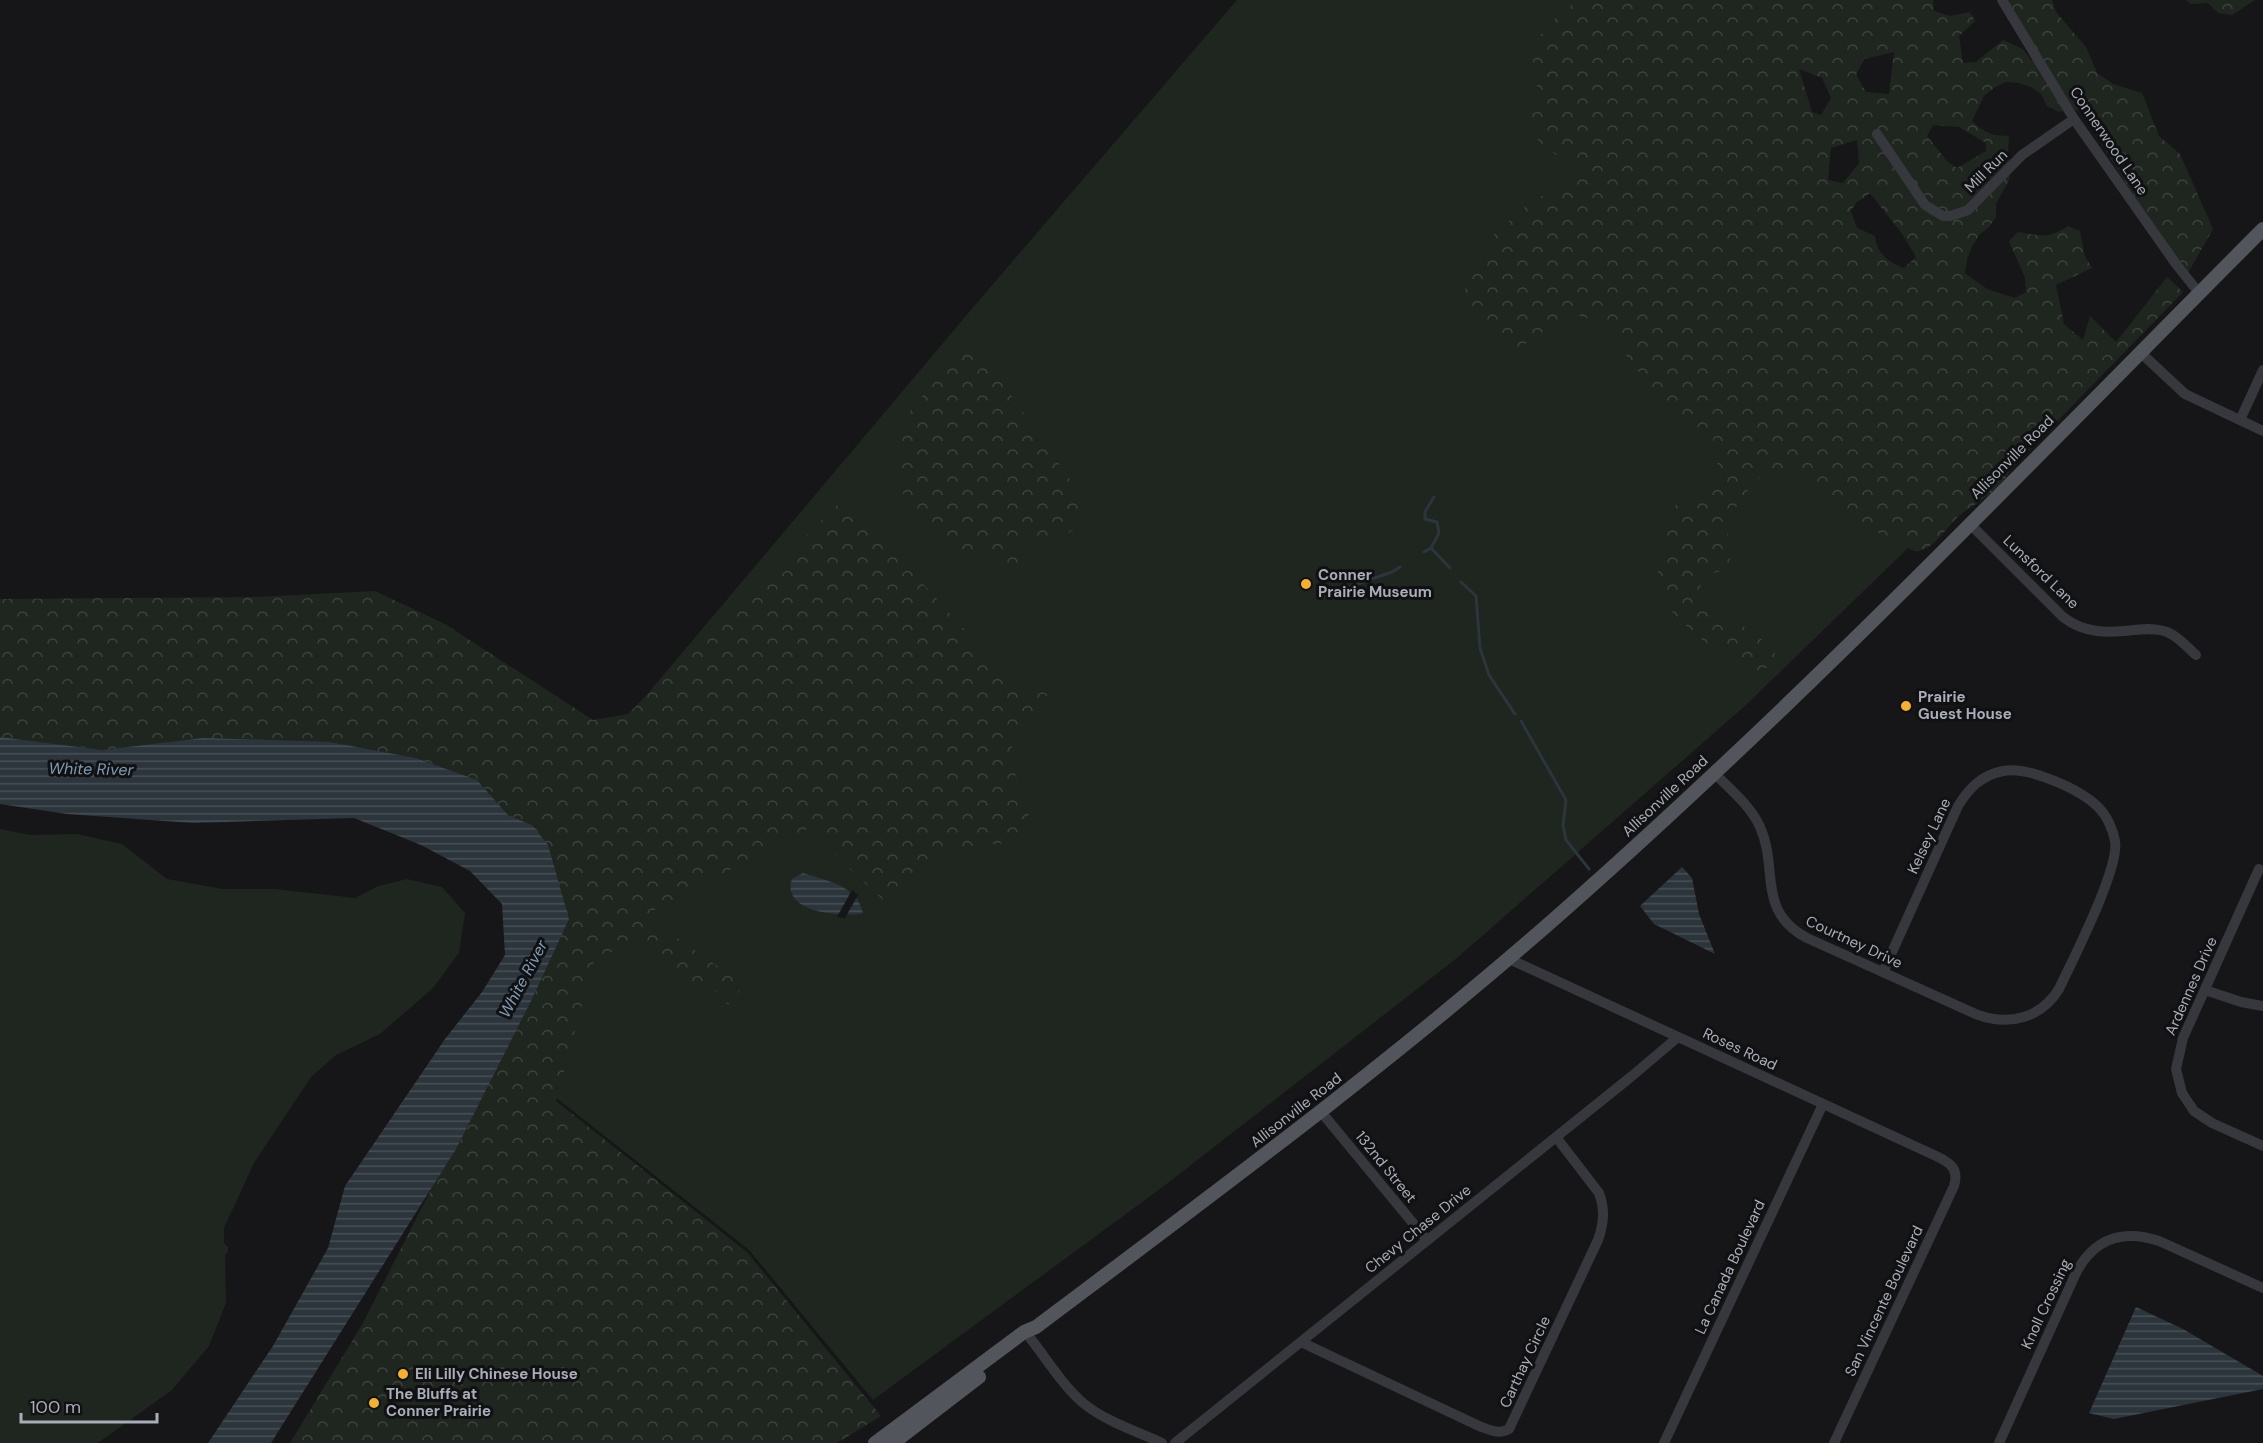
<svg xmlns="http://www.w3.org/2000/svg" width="2263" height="1443" font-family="'DM Sans',sans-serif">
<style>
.green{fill:#1e261f}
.forest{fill:url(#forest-crowns);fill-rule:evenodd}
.water{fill:url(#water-rules)}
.pier{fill:#161618}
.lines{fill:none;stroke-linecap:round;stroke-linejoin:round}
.stream{stroke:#2c353c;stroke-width:3}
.minor{stroke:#37383d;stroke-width:10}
.major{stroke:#53555c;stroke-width:14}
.poi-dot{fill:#f2b134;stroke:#111113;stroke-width:2}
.labels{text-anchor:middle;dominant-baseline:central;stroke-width:6;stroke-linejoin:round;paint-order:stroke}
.street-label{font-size:15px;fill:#a8adb8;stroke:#111113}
.poi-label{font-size:15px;font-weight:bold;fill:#a8adb8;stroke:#111113;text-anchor:start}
.water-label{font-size:16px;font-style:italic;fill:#7f9bb3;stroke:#111113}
</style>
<defs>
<pattern id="forest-crowns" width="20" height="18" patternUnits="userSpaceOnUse" patternTransform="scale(1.5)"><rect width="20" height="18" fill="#1e261f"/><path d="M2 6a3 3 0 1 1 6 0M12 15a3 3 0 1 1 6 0" fill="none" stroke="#3c433d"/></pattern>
<pattern id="water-rules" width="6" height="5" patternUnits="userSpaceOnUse" patternTransform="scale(1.5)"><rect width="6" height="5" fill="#2c353c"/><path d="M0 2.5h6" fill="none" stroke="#485056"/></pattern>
</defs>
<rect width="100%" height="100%" fill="#161618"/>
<path class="green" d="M 1237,0 L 1702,0 L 1997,462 L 1746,705 L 1457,958 L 1164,1186 L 873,1400 L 749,1250 L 531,1078 L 612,736 L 981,298 Z
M 0,829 L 30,835 L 77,834 L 122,844 L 167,879 L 223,889 L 276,889 L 355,898 L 378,886 L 407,879 L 442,887 L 465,913 L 459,953 L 433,988 L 380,1034 L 336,1055 L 311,1077 L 254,1163 L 224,1228 L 224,1243 L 228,1247 L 228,1251 L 225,1255 L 226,1303 L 209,1346 L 172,1390 L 98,1443 L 0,1443 Z"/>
<path class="forest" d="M 1578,0 L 1933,0 L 1934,11 L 1950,16 L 1970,12 L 1975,21 L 1959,36 L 1963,63 L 1976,62 L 2003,40 L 2023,49 L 2031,60 L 2041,58 L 2006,0 L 2052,0 L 2056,12 L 2086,47 L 2097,73 L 2113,84 L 2142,93 L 2159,136 L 2180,154 L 2213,229 L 2188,273 C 2151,222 2115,169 2084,113 L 2072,109 L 2059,112 L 2047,106 L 2041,94 L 2031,87 L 2019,83 L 2006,82 L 1994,88 L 1984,96 L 1972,121 C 1984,133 1993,136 2009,136 L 2008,153 L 2012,167 L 2009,180 L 1996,204 L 1996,217 L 1989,227 L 1979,235 L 1972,247 L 1967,259 L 1965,273 L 1987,289 L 2015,298 L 2026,292 L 2025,278 L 2009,241 L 2018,232 C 2040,236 2049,239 2068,226 L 2080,231 L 2085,256 L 2092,268 L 2056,285 L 2064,324 L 2083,340 L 2090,316 L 2116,342 L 2167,277 L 2183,292 L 2010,470 C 2000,493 1979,500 1960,515 C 1948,525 1935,548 1919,551 C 1911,553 1905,544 1899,541 C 1881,532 1861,530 1844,518 C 1815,497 1810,472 1770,469 C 1751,483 1729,509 1728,533 C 1727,541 1731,549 1730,557 C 1730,561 1727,566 1725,570 L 1713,573 L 1701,581 L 1699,595 L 1706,606 L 1754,632 L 1775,653 L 1771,666 C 1745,678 1740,663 1719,651 C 1702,641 1655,603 1656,581 C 1657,571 1662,561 1663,550 C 1663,532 1660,522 1674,507 C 1685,495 1712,493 1717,475 C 1720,464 1714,451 1713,439 L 1656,395 L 1609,332 C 1554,290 1557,338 1509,350 C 1486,333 1474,318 1465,290 L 1495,233 L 1538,196 L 1555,196 L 1568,192 L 1575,180 L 1574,168 C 1562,156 1545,151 1535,136 C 1523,119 1534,106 1537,88 C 1538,79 1533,70 1533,61 C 1533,33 1558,15 1578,0 ZM 1894,52 L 1889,94 L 1866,92 L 1856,75 L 1864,59 ZM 1799,69 L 1822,78 L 1831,98 L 1821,115 L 1812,112 ZM 1933,125 L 1959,127 L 1986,143 L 1986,151 L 1957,168 L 1947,161 L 1927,136 ZM 1857,140 L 1859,163 L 1843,183 L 1828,180 L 1831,148 ZM 1870,193 L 1903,235 L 1916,257 L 1904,268 C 1888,262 1877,254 1875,236 L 1857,228 L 1851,211 L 1856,203 Z
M 2186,0 L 2255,0 L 2232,15 L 2218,13 L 2208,3 L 2191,4 Z
M 971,338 L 1087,504 L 1074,530 L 1046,543 L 1020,543 L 1028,567 L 1005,578 L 993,550 L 962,555 L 899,489 L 904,418 Z
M 844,498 L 1013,682 L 1048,694 L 1008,753 L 1029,815 L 1010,843 L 939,848 L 883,900 L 807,829 L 645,915 L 744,985 L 728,1005 L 706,980 L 693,996 L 636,940 L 594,961 L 556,1101 L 747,1252 L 881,1416 L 837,1443 L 290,1443 L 363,1323 L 569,919 L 532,825 L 508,815 L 477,780 L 416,758 L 330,742 L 103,750 L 0,737 L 0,599 L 258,597 L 375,591 L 445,624 L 593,720 L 628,714 Z"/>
<path class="water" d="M 0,737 L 103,750 L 203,738 L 330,742 L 416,758 L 477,780 L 508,815 L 532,825 L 548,845 L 569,919 L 532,999 L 456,1149 L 271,1443 L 208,1443 L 273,1346 L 328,1248 L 345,1186 L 445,1039 L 482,992 L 505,955 L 502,904 L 470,871 L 421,845 L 354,818 L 193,823 L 67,814 L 0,804 Z
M 1682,867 L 1692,878 L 1699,914 L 1715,954 L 1654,924 L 1640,906 Z
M 803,873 C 827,881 857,885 863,913 C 842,918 780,912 792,879 Z
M 2136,1307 L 2183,1329 L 2263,1376 L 2263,1389 L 2114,1419 L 2089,1413 Z"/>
<path class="pier" d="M 852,890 L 858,895 L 845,918 L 837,917 Z"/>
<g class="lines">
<path class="stream" d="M 1434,497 L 1425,512 L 1425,519 L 1437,522 L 1439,533 L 1431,548 L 1450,568
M 1424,552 L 1431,548
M 1461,582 L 1476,596 L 1480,648 L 1489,675 L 1515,714
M 1320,597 L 1392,572 L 1400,567
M 1521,721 L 1566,800 L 1563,825 L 1566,840 L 1589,869"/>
<path class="minor" d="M 2002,0 L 2074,119 L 2176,264 L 2199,293
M 1877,134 L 1925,205 L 1943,216 L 1951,216 L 1968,210 L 2022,155 L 2074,119
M 2140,352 L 2185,394 L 2263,431
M 2240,420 L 2263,370
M 1969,523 L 2063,617 C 2085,634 2108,633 2134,630 C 2145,629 2157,628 2167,632 C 2178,636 2187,647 2196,655
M 1714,773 C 1730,789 1751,806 1760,827 C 1779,869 1756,911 1807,938 L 1978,1015 C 2010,1026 2041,1018 2059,989 C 2072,961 2120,868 2115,841 C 2113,830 2107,816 2099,808 C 2082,790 2029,766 2003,771 C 1982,775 1969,788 1958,806 L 1883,972
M 2259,869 L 2183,1038 L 2176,1069 L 2182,1093 L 2194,1111 L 2212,1123 L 2263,1146
M 1507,958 L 1936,1156 C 1951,1163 1959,1169 1954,1186 L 1834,1443
M 2205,990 L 2241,1002 L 2263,1006
M 1322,1113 L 1427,1240
M 1030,1338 C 1047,1359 1062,1385 1083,1403 C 1105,1421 1136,1431 1162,1443
M 1301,1342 L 1479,1426 C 1490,1430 1499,1435 1509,1429 L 1598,1240 C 1604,1223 1605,1209 1599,1193 L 1556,1137
M 1175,1443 L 1632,1076 L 1678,1037
M 1664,1443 L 1823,1104
M 1999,1443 L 2076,1273 C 2094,1238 2123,1229 2159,1241 L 2263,1288"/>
<path class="major" d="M 875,1443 L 1024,1332 L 1036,1327 C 1217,1191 1399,1057 1569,906 C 1811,692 2035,458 2263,229
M 893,1443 L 979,1377"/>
</g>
<g class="poi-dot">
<circle cx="1306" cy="584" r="6"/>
<circle cx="1906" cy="706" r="6"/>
<circle cx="403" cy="1374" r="6"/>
<circle cx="374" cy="1403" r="6"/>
</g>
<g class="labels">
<g class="street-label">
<text transform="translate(2109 141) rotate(56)">Connerwood Lane</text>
<text transform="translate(1986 171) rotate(-45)">Mill Run</text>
<text transform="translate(2012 457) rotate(-45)">Allisonville Road</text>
<text transform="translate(2041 572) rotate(44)">Lunsford Lane</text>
<text transform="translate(1665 796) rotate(-43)">Allisonville Road</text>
<text transform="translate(1929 836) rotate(-65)">Kelsey Lane</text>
<text transform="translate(1854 942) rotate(25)">Courtney Drive</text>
<text transform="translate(2191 986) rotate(-66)">Ardennes Drive</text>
<text transform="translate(1740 1049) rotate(25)">Roses Road</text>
<text transform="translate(1296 1110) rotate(-38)">Allisonville Road</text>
<text transform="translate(1386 1167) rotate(51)">132nd Street</text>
<text transform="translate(1418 1229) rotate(-39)">Chevy Chase Drive</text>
<text transform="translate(1730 1267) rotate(-65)">La Canada Boulevard</text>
<text transform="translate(1884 1301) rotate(-65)">San Vincente Boulevard</text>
<text transform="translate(2046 1304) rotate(-65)">Knoll Crossing</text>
<text transform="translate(1525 1362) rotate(-65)">Carthay Circle</text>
</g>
<g class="poi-label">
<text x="1318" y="575">Conner<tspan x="1318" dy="17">Prairie Museum</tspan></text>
<text x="1918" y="697">Prairie<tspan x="1918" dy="17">Guest House</tspan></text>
<text x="415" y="1374">Eli Lilly Chinese House</text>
<text x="386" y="1394">The Bluffs at<tspan x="386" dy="17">Conner Prairie</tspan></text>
</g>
<g class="water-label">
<text transform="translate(91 769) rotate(1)">White River</text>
<text transform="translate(523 979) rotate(-62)">White River</text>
</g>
</g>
<path d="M21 1413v9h136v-9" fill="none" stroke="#a8adb8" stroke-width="3"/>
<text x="30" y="1413" font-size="18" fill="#a8adb8" stroke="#111113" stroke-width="4.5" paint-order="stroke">100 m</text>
</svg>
